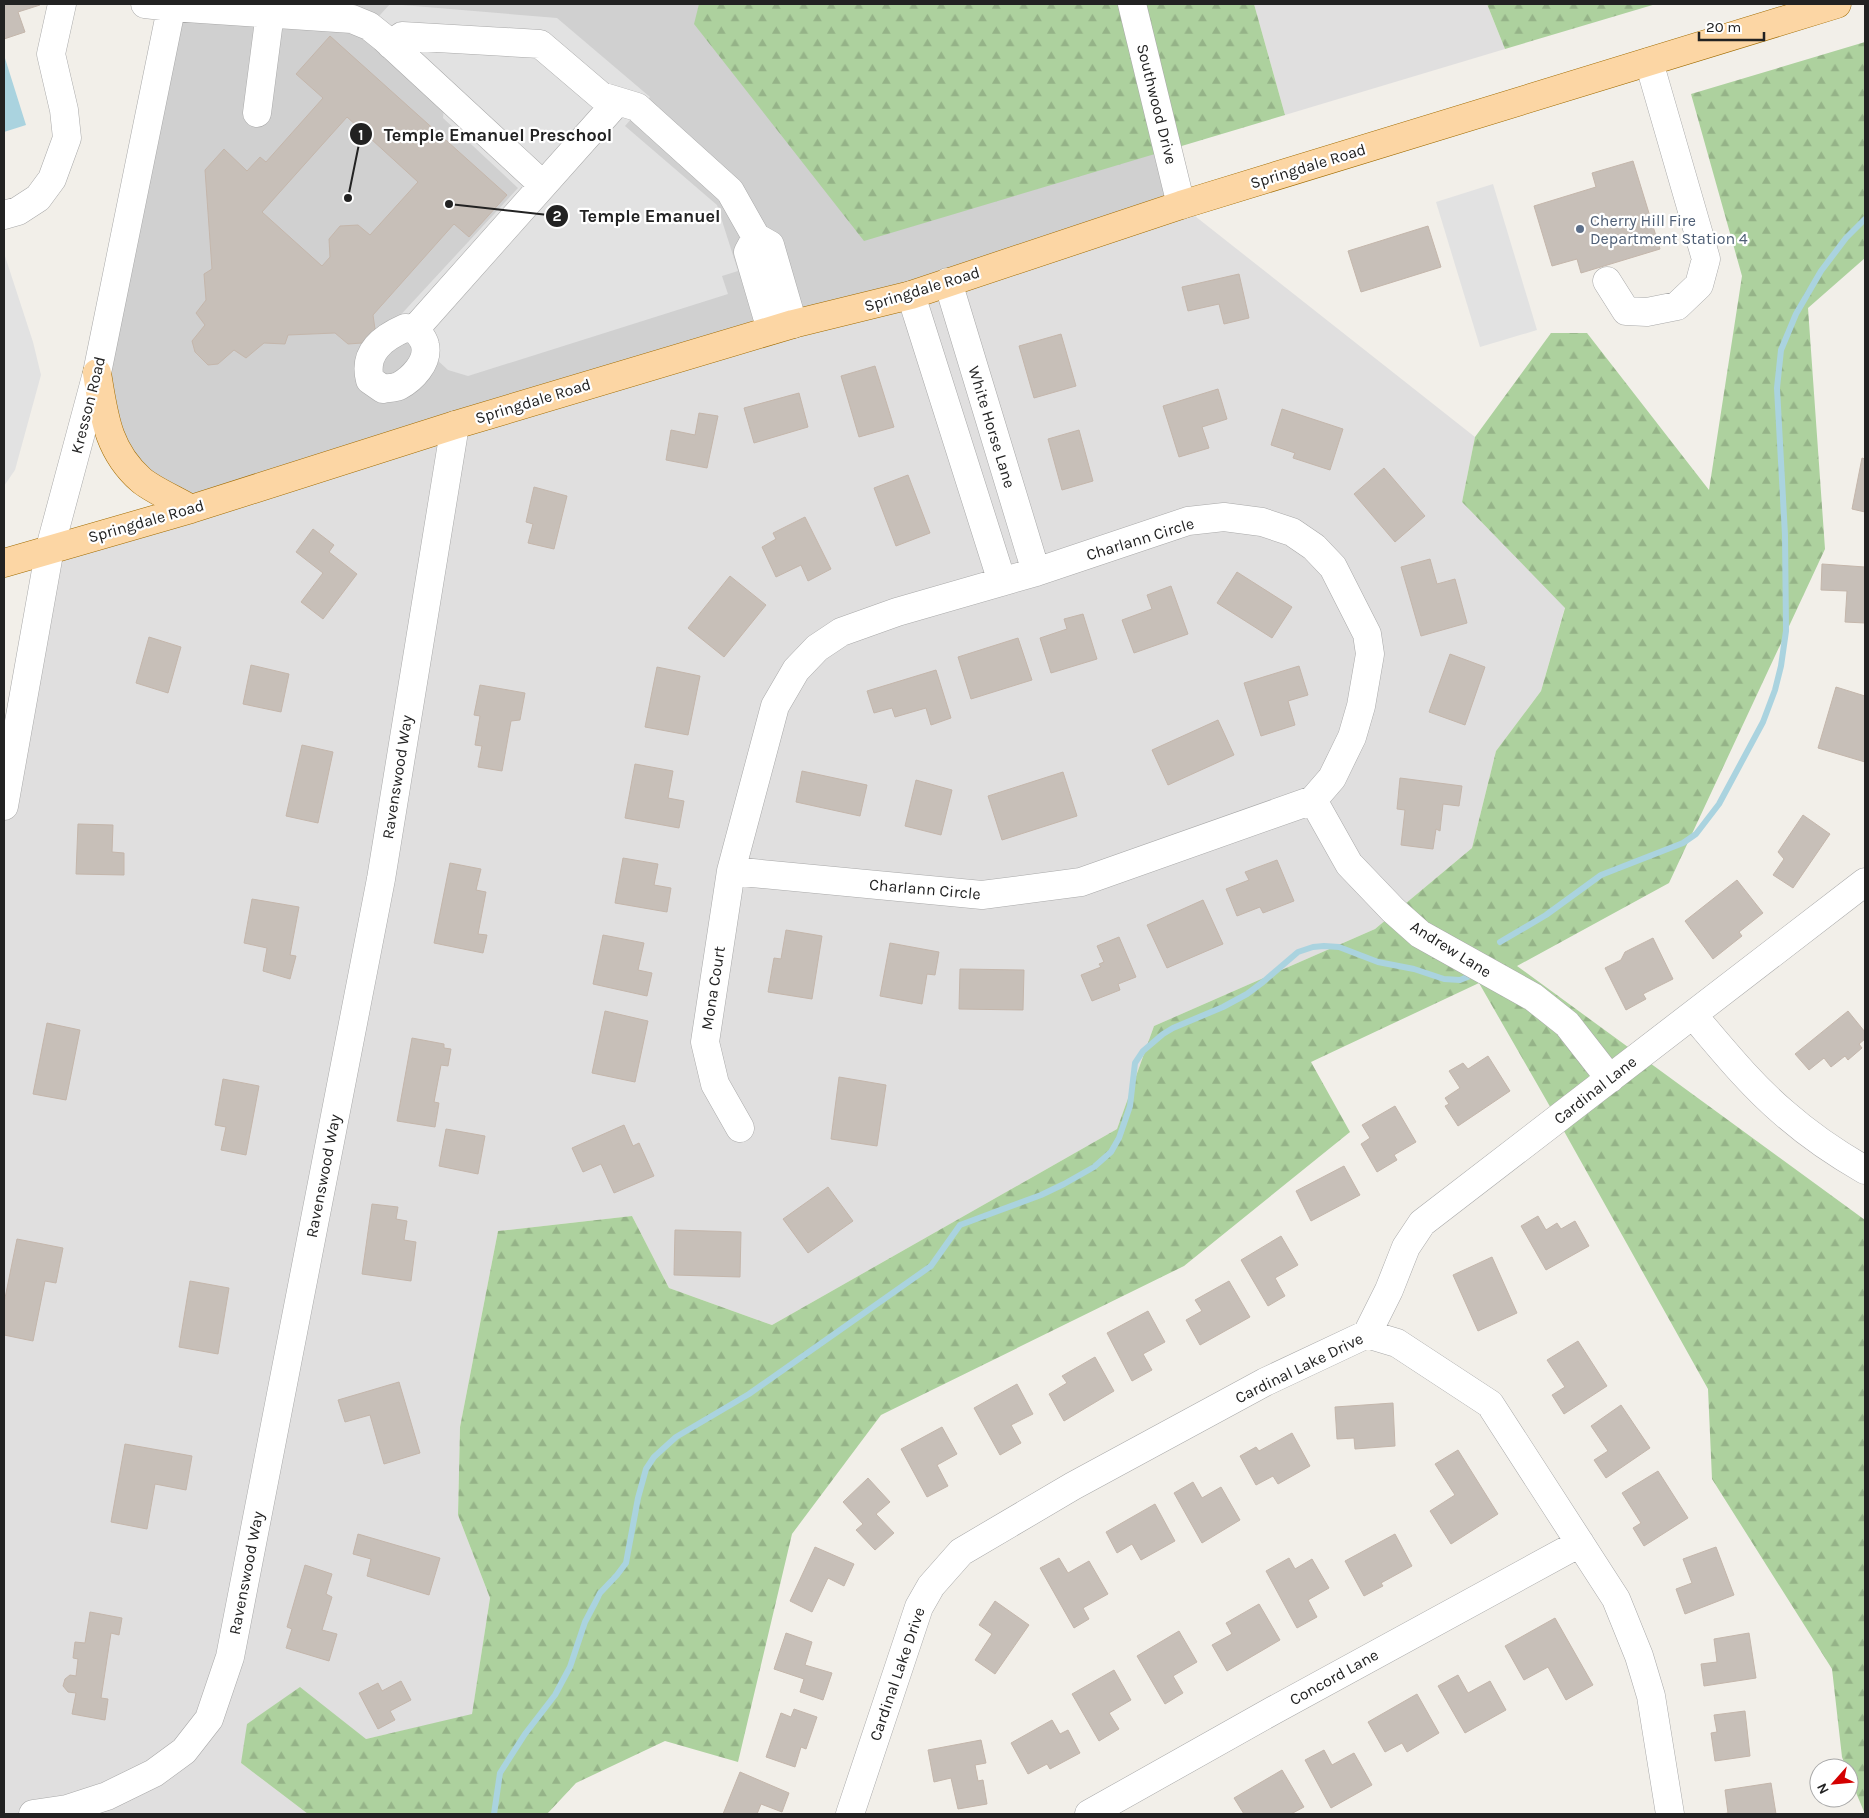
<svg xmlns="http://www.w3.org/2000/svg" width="1869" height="1818" font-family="Karla,sans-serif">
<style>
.residential{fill:#e0dfdf}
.religious{fill:#d0d0d0}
.forest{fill:url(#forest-firs)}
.parking{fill:#e2e2e2}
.water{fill:#aad3df}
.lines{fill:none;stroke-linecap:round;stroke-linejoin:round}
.stream{stroke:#aad3df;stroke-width:6}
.building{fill:#c7bfb8;stroke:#c4b6ab;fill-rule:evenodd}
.minor-casing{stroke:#a9a9a9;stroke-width:29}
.major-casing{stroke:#a06b00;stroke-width:29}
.minor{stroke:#fff;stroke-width:28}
.major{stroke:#fcd6a4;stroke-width:28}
.service-dot{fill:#5c6f8a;stroke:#fff;stroke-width:2}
.labels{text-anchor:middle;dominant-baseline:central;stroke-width:4.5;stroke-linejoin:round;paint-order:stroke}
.street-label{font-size:16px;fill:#222;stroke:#fff}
.service-label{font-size:16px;fill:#4e5e75;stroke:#fff;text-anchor:start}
.leader{fill:none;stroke:#222;stroke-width:2}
.callout-dot{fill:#222;stroke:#fff;stroke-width:2}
.mark-label{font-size:15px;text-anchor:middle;font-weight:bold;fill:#fff}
.callout-label{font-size:18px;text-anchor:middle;font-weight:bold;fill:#222;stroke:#fff;stroke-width:4.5;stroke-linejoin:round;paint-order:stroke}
</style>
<defs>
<pattern id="forest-firs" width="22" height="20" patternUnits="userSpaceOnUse" patternTransform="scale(1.25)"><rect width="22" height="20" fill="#add19e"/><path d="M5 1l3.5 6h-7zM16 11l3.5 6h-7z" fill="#95b388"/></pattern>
</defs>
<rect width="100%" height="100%" fill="#f2efe9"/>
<path class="residential" d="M 1254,4 L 1487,4 L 1505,49 L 1285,115 Z
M 1181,205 L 1475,437 L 1462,502 L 1565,607 L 1541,691 L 1496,751 L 1472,848 L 1375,929 L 1154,1026 L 1117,1129 L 772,1325 L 669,1288 L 632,1216 L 498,1231 L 460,1427 L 458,1515 L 490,1598 L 472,1715 L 366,1739 L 241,1763 L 308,1814 L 4,1814 L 4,806 L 50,548 Z"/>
<path class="religious" d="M 172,4 L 1132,4 L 1181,205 L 191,509 L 142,481 L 97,373 Z"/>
<path class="forest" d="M 699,4 L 1254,4 L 1285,115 L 864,241 L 694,24 Z
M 1487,4 L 1656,4 L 1505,49 Z
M 1865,42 L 1865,258 L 1808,308 L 1825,549 L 1669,883 L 1517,966 L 1865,1220 L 1865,1814 L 1849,1776 L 1849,1768 L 1846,1768 L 1842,1757 L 1832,1669 L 1712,1479 L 1708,1389 L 1560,1124 L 1479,983 L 1311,1062 L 1350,1132 L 1184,1266 L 881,1415 L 792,1534 L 738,1762 L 665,1741 L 576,1783 L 547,1814 L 308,1814 L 241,1763 L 247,1724 L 300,1687 L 366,1739 L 472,1714 L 490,1598 L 458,1515 L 460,1427 L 498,1231 L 632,1216 L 669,1288 L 772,1325 L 1117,1129 L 1154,1026 L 1375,929 L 1472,848 L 1496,751 L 1541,691 L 1565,608 L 1462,502 L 1475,437 L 1551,333 L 1587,333 L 1709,490 L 1742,276 L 1691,94 Z"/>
<path class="parking" d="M 390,4 L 557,18 L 650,97 L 625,126 L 717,205 L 738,271 L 722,276 L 728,294 L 468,376 L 448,370 L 395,321 L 518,188 L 443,118 L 444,108 L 362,35 Z
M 1493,184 L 1537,330 L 1480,347 L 1436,202 Z
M 4,253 L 33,342 L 41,375 L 15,470 L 4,486 Z"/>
<path class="water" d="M 4,55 L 26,125 L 4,132 L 4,54 Z"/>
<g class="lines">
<path class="stream" d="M 1500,942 L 1546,915 L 1601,875 L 1683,843 L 1696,834 L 1719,804 L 1763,722 L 1775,690 L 1781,666 L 1786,631 L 1785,535 L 1777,388 L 1781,350 L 1796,314 L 1821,271 L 1846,238 L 1865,219
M 494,1814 L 500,1773 L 525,1734 L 555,1695 L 570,1667 L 585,1622 L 595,1603 L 600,1593 L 617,1575 L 626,1563 L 638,1498 L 646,1469 L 654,1457 L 676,1437 L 749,1394 L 931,1266 L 960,1225 L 1041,1195 L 1064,1184 L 1094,1167 L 1111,1152 L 1119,1138 L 1130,1106 L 1135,1063 L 1143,1051 L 1163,1034 L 1173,1028 L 1223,1007 L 1247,994 L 1263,982 L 1298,952 L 1313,947 L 1324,946 L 1339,947 L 1378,962 L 1414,969 L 1444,979 L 1460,980 L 1470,976"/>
</g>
<path class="building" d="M 4,4 L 40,4 L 40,5 L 18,12 L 25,32 L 4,39 Z
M 330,36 L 507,195 L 469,237 L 454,224 L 373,315 L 375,329 L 362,343 L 348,344 L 335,333 L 288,335 L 285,344 L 264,343 L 246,358 L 234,350 L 218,364 L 208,365 L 195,352 L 192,341 L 205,325 L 196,313 L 206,300 L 204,274 L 212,269 L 205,170 L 224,149 L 247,171 L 260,157 L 266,162 L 323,98 L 296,74 ZM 347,117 L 418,182 L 370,235 L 358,225 L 340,226 L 329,239 L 330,257 L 322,266 L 262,212 Z
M 1633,161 L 1660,249 L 1581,273 L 1577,259 L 1552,266 L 1534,206 L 1596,187 L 1592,173 Z
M 1428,226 L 1441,267 L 1361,292 L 1348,251 Z
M 1239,274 L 1249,318 L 1224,324 L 1219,304 L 1188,311 L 1182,287 Z
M 1061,334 L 1076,386 L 1034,398 L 1019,346 Z
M 875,366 L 894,427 L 859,437 L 841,376 Z
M 1218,389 L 1227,419 L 1202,427 L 1209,448 L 1179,457 L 1163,406 Z
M 799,393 L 808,427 L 754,443 L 744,408 Z
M 1282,409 L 1343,429 L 1330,470 L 1293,458 L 1295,453 L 1271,445 Z
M 699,413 L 718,416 L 707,468 L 666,460 L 671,430 L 695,435 Z
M 1079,430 L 1093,481 L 1062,490 L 1048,439 Z
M 1862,458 L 1865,459 L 1865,512 L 1852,509 Z
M 1384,468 L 1425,516 L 1395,542 L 1354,494 Z
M 908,475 L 930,533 L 896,546 L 874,488 Z
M 534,487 L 567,496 L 554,549 L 528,543 L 533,524 L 526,522 Z
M 805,517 L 831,569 L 808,581 L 801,565 L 776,577 L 762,547 L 776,539 L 773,533 Z
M 313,529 L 334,545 L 329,552 L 357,574 L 323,619 L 301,602 L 323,573 L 296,552 Z
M 1430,559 L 1437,584 L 1455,579 L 1467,623 L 1421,636 L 1401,567 Z
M 1822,564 L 1865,567 L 1865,623 L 1845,622 L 1847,591 L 1821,590 Z
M 1237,572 L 1292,607 L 1272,638 L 1217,603 Z
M 730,576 L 766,605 L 724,657 L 688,628 Z
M 1171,586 L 1188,634 L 1134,653 L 1122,620 L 1152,609 L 1147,595 Z
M 1083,614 L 1097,659 L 1051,673 L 1040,638 L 1067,629 L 1064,619 Z
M 149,637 L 181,647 L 168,693 L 136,683 Z
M 1018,638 L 1032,680 L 971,699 L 958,657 Z
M 1450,654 L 1485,667 L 1465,725 L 1429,712 Z
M 251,665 L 289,674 L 281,712 L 243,704 Z
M 1299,666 L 1308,695 L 1288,701 L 1295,725 L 1261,736 L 1244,683 Z
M 657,667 L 700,676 L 688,735 L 645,727 Z
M 936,670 L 951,718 L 931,725 L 926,708 L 895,717 L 892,708 L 874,713 L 867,691 Z
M 480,685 L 525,693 L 520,720 L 511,721 L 502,771 L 478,767 L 482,746 L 475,745 L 480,716 L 474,715 Z
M 1836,687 L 1865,696 L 1865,762 L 1818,748 Z
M 1218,720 L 1234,755 L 1168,785 L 1152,750 Z
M 302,745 L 333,752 L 318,823 L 286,816 Z
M 635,764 L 673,771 L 668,798 L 684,801 L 679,828 L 625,818 Z
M 802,771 L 867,785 L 860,816 L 796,802 Z
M 1063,772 L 1077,816 L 1002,840 L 988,796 Z
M 1400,778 L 1462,786 L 1459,806 L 1443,804 L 1440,831 L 1436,829 L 1433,849 L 1401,845 L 1405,810 L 1397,809 Z
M 916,780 L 952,790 L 941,835 L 905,826 Z
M 1803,815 L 1830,834 L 1793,888 L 1773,875 L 1784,859 L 1778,852 Z
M 78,824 L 113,825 L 112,852 L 124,853 L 124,875 L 76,874 Z
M 623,858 L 658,864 L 654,885 L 671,888 L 667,912 L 615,903 Z
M 1277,860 L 1294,901 L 1263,913 L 1260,907 L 1237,916 L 1226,889 L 1249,880 L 1245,872 Z
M 450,863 L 481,869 L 476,890 L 486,892 L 478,934 L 487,935 L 483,953 L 434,943 Z
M 1737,880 L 1763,913 L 1739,932 L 1742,936 L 1713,959 L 1685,921 Z
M 252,899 L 299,907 L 290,955 L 296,956 L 290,979 L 263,971 L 267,948 L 244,943 Z
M 1203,900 L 1223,944 L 1167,968 L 1147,925 Z
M 786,930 L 822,936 L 812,999 L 768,992 L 774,958 L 781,959 Z
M 603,935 L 644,943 L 638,970 L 652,973 L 647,996 L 593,984 Z
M 1119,937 L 1136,977 L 1118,984 L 1120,990 L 1092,1001 L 1081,975 L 1101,967 L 1099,964 L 1104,962 L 1097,946 Z
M 1653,938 L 1673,979 L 1643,994 L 1646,999 L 1626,1010 L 1605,968 L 1621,960 L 1625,952 Z
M 890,943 L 939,952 L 935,975 L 927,974 L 922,1004 L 880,996 Z
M 960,969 L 1024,970 L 1023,1010 L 959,1009 Z
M 605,1011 L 648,1021 L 635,1082 L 592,1073 Z
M 1848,1011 L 1865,1032 L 1865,1039 L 1859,1044 L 1862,1048 L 1848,1060 L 1845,1056 L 1831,1067 L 1824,1058 L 1809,1070 L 1795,1054 Z
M 47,1023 L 80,1030 L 66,1100 L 33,1094 Z
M 412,1038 L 444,1044 L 444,1048 L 451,1049 L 448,1066 L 441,1065 L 434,1102 L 439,1103 L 435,1127 L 397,1121 Z
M 1488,1056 L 1510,1091 L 1458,1126 L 1445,1106 L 1449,1104 L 1445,1098 L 1460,1088 L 1449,1071 L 1463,1063 L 1468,1069 Z
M 839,1077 L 886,1085 L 877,1146 L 831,1139 Z
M 223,1079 L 259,1086 L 246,1155 L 221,1150 L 226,1127 L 215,1125 Z
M 1395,1106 L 1416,1142 L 1394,1155 L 1397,1160 L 1377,1172 L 1361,1144 L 1370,1138 L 1362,1125 Z
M 624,1125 L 633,1146 L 639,1143 L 654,1176 L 614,1193 L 601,1164 L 583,1172 L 572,1148 Z
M 446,1129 L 485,1136 L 478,1174 L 439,1166 Z
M 1344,1166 L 1360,1195 L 1311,1221 L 1296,1191 Z
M 828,1187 L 853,1221 L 808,1253 L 783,1219 Z
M 372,1204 L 398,1207 L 396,1219 L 407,1221 L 404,1240 L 416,1242 L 411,1281 L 362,1274 Z
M 1538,1216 L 1546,1230 L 1557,1223 L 1561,1229 L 1575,1221 L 1589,1246 L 1546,1270 L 1521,1226 Z
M 675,1230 L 741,1232 L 740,1277 L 674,1275 Z
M 1281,1236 L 1298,1265 L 1275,1278 L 1285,1296 L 1268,1306 L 1241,1260 Z
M 17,1239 L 63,1248 L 56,1283 L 45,1281 L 33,1341 L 4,1335 L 4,1303 Z
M 1492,1257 L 1517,1313 L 1478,1331 L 1453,1275 Z
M 190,1281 L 229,1288 L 218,1354 L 179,1347 Z
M 1229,1281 L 1250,1317 L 1200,1345 L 1186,1320 L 1202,1311 L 1195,1300 Z
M 1148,1311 L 1165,1342 L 1143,1354 L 1152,1370 L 1132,1381 L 1107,1333 Z
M 1578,1341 L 1607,1386 L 1564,1414 L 1552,1395 L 1565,1387 L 1547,1360 Z
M 1095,1357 L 1114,1391 L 1064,1421 L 1049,1394 L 1067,1383 L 1062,1376 Z
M 399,1382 L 420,1453 L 384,1464 L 370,1415 L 345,1422 L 338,1400 Z
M 1017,1384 L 1033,1414 L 1011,1425 L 1021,1443 L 1000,1455 L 974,1408 Z
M 1393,1403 L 1395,1446 L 1355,1449 L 1354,1438 L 1337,1439 L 1335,1407 Z
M 1621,1405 L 1650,1448 L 1606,1478 L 1594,1460 L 1608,1451 L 1591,1426 Z
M 942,1427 L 957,1454 L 937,1465 L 948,1486 L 927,1497 L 901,1449 Z
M 1292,1433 L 1310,1466 L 1278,1484 L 1273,1476 L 1256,1485 L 1240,1456 L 1256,1447 L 1259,1451 Z
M 125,1444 L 192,1456 L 186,1490 L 155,1484 L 147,1529 L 111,1522 Z
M 1458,1450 L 1498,1514 L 1451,1544 L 1430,1511 L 1455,1495 L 1435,1464 Z
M 1658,1471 L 1688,1518 L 1644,1546 L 1633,1528 L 1641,1523 L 1622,1493 Z
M 868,1478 L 890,1502 L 876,1514 L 894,1533 L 875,1550 L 856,1530 L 863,1524 L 843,1502 Z
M 1193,1482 L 1202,1498 L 1221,1487 L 1240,1520 L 1202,1543 L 1174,1493 Z
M 1155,1504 L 1175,1541 L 1141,1560 L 1132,1544 L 1117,1553 L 1106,1532 Z
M 358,1534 L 440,1558 L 429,1595 L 367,1576 L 371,1559 L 353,1554 Z
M 1395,1534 L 1412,1566 L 1381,1583 L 1383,1586 L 1364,1596 L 1345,1561 Z
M 815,1547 L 854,1564 L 844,1586 L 828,1578 L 812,1612 L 790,1601 Z
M 1716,1547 L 1734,1595 L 1685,1614 L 1676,1589 L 1692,1583 L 1683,1559 Z
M 1059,1558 L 1068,1573 L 1089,1561 L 1108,1594 L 1083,1608 L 1089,1619 L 1074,1628 L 1040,1568 Z
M 1289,1558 L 1295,1569 L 1312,1559 L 1329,1588 L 1308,1600 L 1317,1617 L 1297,1628 L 1266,1571 Z
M 305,1565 L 332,1574 L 326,1594 L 332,1597 L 322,1630 L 337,1634 L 329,1661 L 286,1648 L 292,1629 L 287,1627 Z
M 995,1601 L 1029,1625 L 995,1674 L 975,1660 L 992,1634 L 979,1625 Z
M 1259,1604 L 1280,1640 L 1227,1671 L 1212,1645 L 1232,1634 L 1226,1623 Z
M 90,1612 L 122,1618 L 119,1635 L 111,1633 L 101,1698 L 108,1699 L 105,1720 L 72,1714 L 76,1693 L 68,1692 L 63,1686 L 65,1679 L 70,1675 L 76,1676 L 78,1659 L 73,1658 L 75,1642 L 85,1643 Z
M 1555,1618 L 1593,1685 L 1566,1700 L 1548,1667 L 1524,1680 L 1505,1646 Z
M 1179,1631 L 1197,1662 L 1173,1676 L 1183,1693 L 1165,1704 L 1137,1656 Z
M 786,1633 L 812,1642 L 805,1665 L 832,1673 L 823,1700 L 800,1692 L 804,1679 L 774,1669 Z
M 1749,1633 L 1756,1678 L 1704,1686 L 1701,1664 L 1717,1662 L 1714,1639 Z
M 1114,1670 L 1131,1700 L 1109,1713 L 1119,1729 L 1099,1741 L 1072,1694 Z
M 1458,1675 L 1468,1693 L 1490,1681 L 1506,1710 L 1465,1733 L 1438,1686 Z
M 401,1681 L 411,1700 L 390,1711 L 395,1720 L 378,1729 L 359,1693 L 378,1683 L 382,1691 Z
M 1417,1694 L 1439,1733 L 1407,1752 L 1402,1743 L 1385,1752 L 1368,1722 Z
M 794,1709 L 817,1717 L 806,1749 L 801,1747 L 795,1767 L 766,1757 L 781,1713 L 791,1717 Z
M 1745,1711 L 1750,1756 L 1715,1761 L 1711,1733 L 1717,1732 L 1714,1715 Z
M 1052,1720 L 1060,1734 L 1068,1730 L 1080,1753 L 1050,1769 L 1047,1764 L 1028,1774 L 1011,1743 Z
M 981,1740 L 986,1763 L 975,1765 L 978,1781 L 983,1780 L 987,1804 L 958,1809 L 951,1778 L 934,1782 L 928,1750 Z
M 1324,1750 L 1332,1765 L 1354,1753 L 1372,1785 L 1331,1808 L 1305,1760 Z
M 1282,1770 L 1304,1807 L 1291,1814 L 1244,1814 L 1234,1798 Z
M 740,1772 L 789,1793 L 782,1812 L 761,1804 L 757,1814 L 723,1814 Z
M 1771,1783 L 1776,1814 L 1722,1814 L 1728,1813 L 1725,1790 Z"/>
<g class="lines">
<defs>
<path id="minor" d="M 145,4 L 171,7 L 352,19 L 369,26 L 384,38 L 543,185
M 1132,4 L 1181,205
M 391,45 L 402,36 L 540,44 L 601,96 L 637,107 L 730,191 L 756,237
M 257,113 L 270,13
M 4,215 L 18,211 L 38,198 L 52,179 L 67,138 L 64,110 L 51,54 L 62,4
M 1607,281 L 1626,311 L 1647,312 L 1677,306 L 1699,285 L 1706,259 L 1649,62
M 948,282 L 1036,572
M 911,295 L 1002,582
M 405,328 L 415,329 C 419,334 424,339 425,345 C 429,362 412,379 399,386 C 394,388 388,388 383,389 L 370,380 C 363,353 382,338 405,328 Z
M 415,329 L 617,102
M 771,330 L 748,252 L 756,237 L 770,245 L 793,324
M 1313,800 L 1349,864 L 1393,910 L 1420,934 L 1533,997 L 1567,1024 L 1610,1079
M 4,806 L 50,548 L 97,373 L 172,4
M 731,871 L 982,895 L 1081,882 L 1313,800 L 1332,778 L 1352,737 L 1361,706 L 1370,654 L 1367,634 L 1333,567 L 1314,547 L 1292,532 L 1262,522 L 1224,517 L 1188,521 L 1036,572 L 897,612 L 841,632 L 817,648 L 796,670 L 775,706 L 731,871 L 705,1042 L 715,1084 L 740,1128
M 1693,1015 C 1722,1049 1750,1084 1784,1113 C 1809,1135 1837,1154 1865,1170
M 1367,1334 L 1389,1290 L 1406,1247 L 1422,1223 L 1865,882
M 33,1814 L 67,1809 L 107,1796 L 154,1773 L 184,1751 L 209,1719 L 230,1657 L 381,879 L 455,425
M 850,1814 L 919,1607 L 931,1586 L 961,1552 L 1073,1486 L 1265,1382 L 1367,1334 L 1397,1343 L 1490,1404 L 1616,1599 L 1639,1656 L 1651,1696 L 1670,1814
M 1089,1814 L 1274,1710 L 1580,1543"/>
<path id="major" d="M 97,373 C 104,415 107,450 141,480 C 151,489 178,501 191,509
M 4,563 L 191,509 L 455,425 L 793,324 L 911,295 L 1181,205 L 1837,4"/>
</defs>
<use href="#minor" class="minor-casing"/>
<use href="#major" class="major-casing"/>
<use href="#minor" class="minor"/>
<use href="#major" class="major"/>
</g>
<circle class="service-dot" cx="1580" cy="229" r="5"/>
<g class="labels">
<g class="street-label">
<text transform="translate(1157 104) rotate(76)">Southwood Drive</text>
<text transform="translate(1308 166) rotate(-17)">Springdale Road</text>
<text transform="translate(922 289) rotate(-17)">Springdale Road</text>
<text transform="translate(533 401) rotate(-17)">Springdale Road</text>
<text transform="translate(88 405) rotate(-76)">Kresson Road</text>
<text transform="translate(992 427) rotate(73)">White Horse Lane</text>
<text transform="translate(146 521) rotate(-16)">Springdale Road</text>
<text transform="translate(1140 539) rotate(-17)">Charlann Circle</text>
<text transform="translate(397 777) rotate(-81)">Ravenswood Way</text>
<text transform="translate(925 889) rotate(5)">Charlann Circle</text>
<text transform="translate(1451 949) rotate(32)">Andrew Lane</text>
<text transform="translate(713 988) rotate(-81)">Mona Court</text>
<text transform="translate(1595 1090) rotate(-38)">Cardinal Lane</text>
<text transform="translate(323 1176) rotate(-79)">Ravenswood Way</text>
<text transform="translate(1299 1368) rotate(-26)">Cardinal Lake Drive</text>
<text transform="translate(246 1573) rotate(-79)">Ravenswood Way</text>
<text transform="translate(897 1674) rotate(-71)">Cardinal Lake Drive</text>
<text transform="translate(1334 1677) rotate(-29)">Concord Lane</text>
</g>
<g class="service-label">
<text x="1590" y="220">Cherry Hill Fire<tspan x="1590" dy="18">Department Station 4</tspan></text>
</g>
</g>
<path class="leader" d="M348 198L361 134M449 204L557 216"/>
<g class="callout-dot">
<circle cx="348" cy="198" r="5"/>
<circle cx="449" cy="204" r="5"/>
<circle cx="361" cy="134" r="12"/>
<circle cx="557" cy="216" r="12"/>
</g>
<g class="mark-label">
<text x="361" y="140">1</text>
<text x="557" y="221">2</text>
</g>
<g class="callout-label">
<text x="498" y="141">Temple Emanuel Preschool</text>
<text x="650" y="222">Temple Emanuel</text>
</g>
<rect width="1869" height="1818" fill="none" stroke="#222222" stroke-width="10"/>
<g transform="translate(1834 1783) rotate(243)"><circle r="24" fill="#ffffff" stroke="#a7a7a7"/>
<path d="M0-4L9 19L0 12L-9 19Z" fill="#d40000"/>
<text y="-8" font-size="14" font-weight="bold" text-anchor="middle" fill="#222222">N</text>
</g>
<path d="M1699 32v8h65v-8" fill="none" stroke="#222222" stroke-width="2.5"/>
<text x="1706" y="32" font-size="15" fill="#222222" stroke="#ffffff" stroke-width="4" paint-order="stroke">20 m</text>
</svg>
